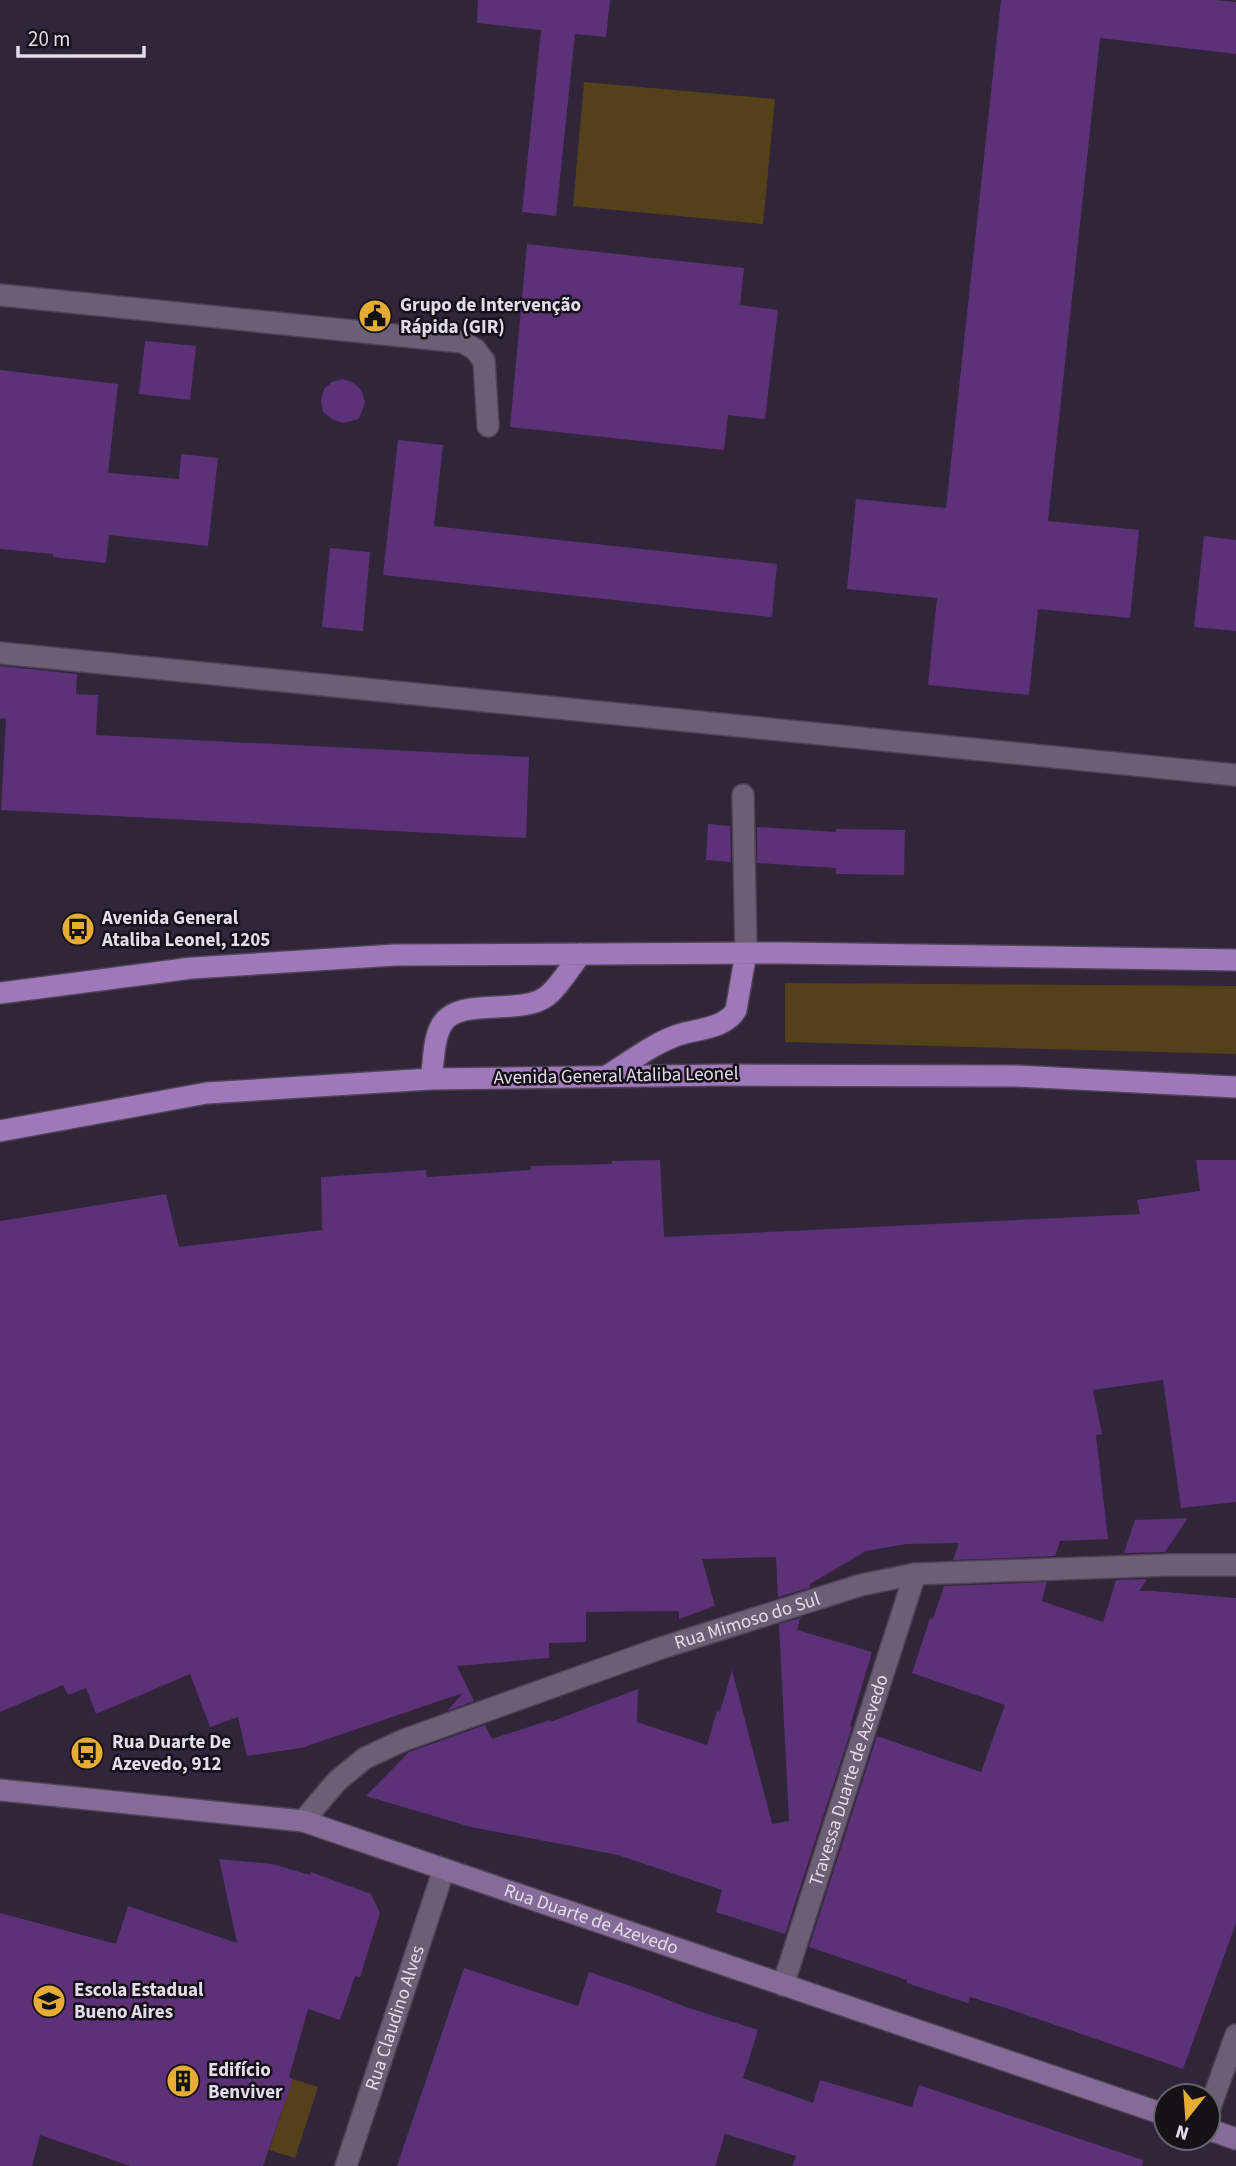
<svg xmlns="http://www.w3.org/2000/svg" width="1236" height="2166" font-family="'Source Sans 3',sans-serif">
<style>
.green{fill:#554119}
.building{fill:#5d3178}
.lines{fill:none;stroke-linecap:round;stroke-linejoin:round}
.lane-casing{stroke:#4d4354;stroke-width:24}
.street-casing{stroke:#4d4354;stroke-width:24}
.secondary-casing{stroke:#4d4354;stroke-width:24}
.primary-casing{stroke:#4d4354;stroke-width:24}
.lane{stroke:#6b5e75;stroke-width:21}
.street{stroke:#6b5e75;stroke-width:21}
.secondary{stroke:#856b97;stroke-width:21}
.primary{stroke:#9f78b9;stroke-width:21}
.labels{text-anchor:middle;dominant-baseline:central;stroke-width:5;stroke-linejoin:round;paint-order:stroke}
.poi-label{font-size:19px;font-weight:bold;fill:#e4dce9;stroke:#161019;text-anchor:start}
.street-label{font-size:19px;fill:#e4dce9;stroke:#161019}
</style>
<rect width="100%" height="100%" fill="#302539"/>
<path class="green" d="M 584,82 L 775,99 L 763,224 L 573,206 Z
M 785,983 L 1236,986 L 1236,1054 L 785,1042 Z
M 293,2079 L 318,2087 L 295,2158 L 269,2150 Z"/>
<path class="building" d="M 478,0 L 610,0 L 606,37 L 575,34 L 556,216 L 522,212 L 541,30 L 477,23 Z
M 1001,0 L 1215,0 L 1236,2 L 1236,54 L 1100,38 L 1048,521 L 1139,530 L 1130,618 L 1038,609 L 1029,695 L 928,685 L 937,598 L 847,589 L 856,499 L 946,508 Z
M 527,244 L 744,268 L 740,305 L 778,310 L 765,419 L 728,415 L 724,450 L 510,427 Z
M 145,341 L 196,346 L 190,400 L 139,394 Z
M 0,370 L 118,384 L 108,473 L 179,479 L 181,454 L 218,458 L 208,546 L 109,535 L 106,563 L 53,557 L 53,554 L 0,549 Z
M 343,379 L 354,383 L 362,391 L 365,402 L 359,419 L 343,423 L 332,419 L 323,412 L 321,401 L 324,389 L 332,382 Z
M 398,440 L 443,445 L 434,526 L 777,564 L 772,617 L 383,575 Z
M 1204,536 L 1236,540 L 1236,631 L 1194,627 Z
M 330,548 L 370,552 L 363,631 L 322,627 Z
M 0,666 L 77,674 L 76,694 L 98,695 L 96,735 L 529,757 L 526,838 L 1,810 L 6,719 L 0,718 Z
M 708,824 L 730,826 L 731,862 L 706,860 Z
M 757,827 L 836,832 L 836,829 L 905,830 L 904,875 L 836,874 L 836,868 L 757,863 Z
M 660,1160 L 664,1237 L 1140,1214 L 1137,1200 L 1200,1191 L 1196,1160 L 1236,1160 L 1236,1502 L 1181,1508 L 1163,1380 L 1093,1390 L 1102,1434 L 1096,1435 L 1108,1539 L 1060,1541 L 1055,1556 L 953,1560 L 959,1543 L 906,1544 L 866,1551 L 810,1584 L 809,1588 L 778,1597 L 776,1557 L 702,1559 L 715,1606 L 679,1619 L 679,1611 L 586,1612 L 586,1642 L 549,1643 L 549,1658 L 457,1666 L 474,1701 L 447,1711 L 463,1693 L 301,1748 L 247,1756 L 238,1717 L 210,1727 L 190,1674 L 96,1714 L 86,1688 L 68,1695 L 63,1685 L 0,1712 L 0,1221 L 166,1194 L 179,1247 L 322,1230 L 321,1177 L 426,1170 L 427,1177 L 531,1170 L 531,1166 L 612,1164 L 612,1161 Z
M 1188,1518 L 1165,1552 L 1124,1553 L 1135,1520 Z
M 1147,1579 L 1139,1591 L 1153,1591 L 1236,1598 L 1236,1923 L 1183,2069 L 1009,2009 L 970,1997 L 968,2003 L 907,1983 L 907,1980 L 809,1947 L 877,1736 L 981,1772 L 1005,1705 L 912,1673 L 930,1618 L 933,1619 L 944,1586 L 1047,1582 L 1042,1601 L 1103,1622 L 1116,1580 Z
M 800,1618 L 797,1630 L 872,1652 L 850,1726 L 852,1727 L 785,1934 L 716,1912 L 722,1890 L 618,1855 L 471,1827 L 366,1796 L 409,1752 L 485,1725 L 492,1739 L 550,1720 L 550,1722 L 638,1689 L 637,1722 L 707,1745 L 717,1711 L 720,1712 L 732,1670 L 772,1824 L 789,1821 L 779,1624 Z
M 219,1859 L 272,1864 L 310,1875 L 311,1872 L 371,1894 L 380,1913 L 360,1977 L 355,1976 L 340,2020 L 308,2009 L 289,2077 L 293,2079 L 263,2166 L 130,2166 L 40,2135 L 32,2166 L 0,2166 L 0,1913 L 116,1944 L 128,1906 L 237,1943 Z
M 464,1968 L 578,2006 L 589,1972 L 648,1992 L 686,2007 L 758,2030 L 743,2078 L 813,2103 L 820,2080 L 912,2107 L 919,2085 L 1143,2160 L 1142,2166 L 792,2166 L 796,2156 L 725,2134 L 715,2166 L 397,2166 Z"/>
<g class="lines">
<defs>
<path id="lane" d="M 0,295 L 462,342 L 475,349 L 484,361 L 488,426
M 0,653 L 1236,775
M 743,795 L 746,953"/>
<g id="street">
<path id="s1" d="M 303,1821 L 337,1781 L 365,1758 L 404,1740 L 658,1649 L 861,1585 L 915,1574 L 1169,1565 L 1236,1565"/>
<path id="s2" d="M 783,1985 L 915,1574"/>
<path d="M 1208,2113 L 1236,2035"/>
<path id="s3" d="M 346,2166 L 444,1869"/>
</g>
<g id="secondary">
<path id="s4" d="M 0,1790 L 303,1821 L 1166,2115"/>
<path d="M 1208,2129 L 1236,2139"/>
</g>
<path id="primary" d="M 0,993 L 192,968 L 395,955 L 786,953 L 1236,960
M 607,1076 C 630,1062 652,1044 678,1035 C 696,1029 725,1029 736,1010 L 746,953
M 431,1079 C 434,1062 433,1040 441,1026 C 457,995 520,1017 547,996 C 559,987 571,966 581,954
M 0,1131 L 207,1093 L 431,1079 L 724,1075 L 1016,1076 L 1236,1087"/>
</defs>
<use href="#lane" class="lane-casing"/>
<use href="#street" class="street-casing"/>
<use href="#secondary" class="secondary-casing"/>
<use href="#primary" class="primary-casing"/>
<use href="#lane" class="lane"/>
<use href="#street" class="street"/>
<use href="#secondary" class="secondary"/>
<use href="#primary" class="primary"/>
</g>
<defs>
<symbol id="civic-disc" viewBox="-11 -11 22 22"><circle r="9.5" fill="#e5ad35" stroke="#161019"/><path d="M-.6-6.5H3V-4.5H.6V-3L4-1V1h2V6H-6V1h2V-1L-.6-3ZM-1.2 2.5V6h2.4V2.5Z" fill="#111"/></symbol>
<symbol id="bus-disc" viewBox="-11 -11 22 22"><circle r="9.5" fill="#e5ad35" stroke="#161019"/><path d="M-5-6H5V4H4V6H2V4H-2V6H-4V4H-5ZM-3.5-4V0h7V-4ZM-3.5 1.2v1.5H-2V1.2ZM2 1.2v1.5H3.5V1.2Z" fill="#111"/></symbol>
<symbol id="school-disc" viewBox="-11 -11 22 22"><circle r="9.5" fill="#e5ad35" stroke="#161019"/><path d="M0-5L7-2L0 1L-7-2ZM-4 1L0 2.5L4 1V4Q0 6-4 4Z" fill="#111"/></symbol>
<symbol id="building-disc" viewBox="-11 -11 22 22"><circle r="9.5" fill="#e5ad35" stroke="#161019"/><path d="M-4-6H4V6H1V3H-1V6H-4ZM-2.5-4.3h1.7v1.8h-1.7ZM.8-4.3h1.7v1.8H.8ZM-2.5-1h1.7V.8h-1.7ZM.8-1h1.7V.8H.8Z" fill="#111"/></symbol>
</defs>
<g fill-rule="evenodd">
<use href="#civic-disc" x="356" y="297" width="38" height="38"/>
<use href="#bus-disc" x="59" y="910" width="38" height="38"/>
<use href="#bus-disc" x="68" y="1734" width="38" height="38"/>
<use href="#school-disc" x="30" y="1982" width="38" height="38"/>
<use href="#building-disc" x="164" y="2062" width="38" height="38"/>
</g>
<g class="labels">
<g class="poi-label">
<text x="400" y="305">Grupo de Intervenção<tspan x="400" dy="22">Rápida (GIR)</tspan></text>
<text x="102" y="918">Avenida General<tspan x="102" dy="22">Ataliba Leonel, 1205</tspan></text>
<text x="112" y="1742">Rua Duarte De<tspan x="112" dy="22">Azevedo, 912</tspan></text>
<text x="74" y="1990">Escola Estadual<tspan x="74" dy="22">Bueno Aires</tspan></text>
<text x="208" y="2070">Edifício<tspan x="208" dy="22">Benviver</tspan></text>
</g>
<g class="street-label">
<text transform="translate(616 1076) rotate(-1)">Avenida General Ataliba Leonel</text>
<text stroke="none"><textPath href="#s1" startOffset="495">Rua Mimoso do Sul</textPath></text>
<text stroke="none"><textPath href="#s2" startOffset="215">Travessa Duarte de Azevedo</textPath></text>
<text stroke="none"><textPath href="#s4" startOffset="609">Rua Duarte de Azevedo</textPath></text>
<text stroke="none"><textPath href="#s3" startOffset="156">Rua Claudino Alves</textPath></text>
</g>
</g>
<g transform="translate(1187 2117) rotate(197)"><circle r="33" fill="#161019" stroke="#68626c" stroke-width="2"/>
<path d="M0-5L12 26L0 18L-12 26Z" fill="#e5ad35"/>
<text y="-10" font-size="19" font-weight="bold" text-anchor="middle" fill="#e4dce9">N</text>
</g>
<path d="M18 46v10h126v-10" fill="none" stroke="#e4dce9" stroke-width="3.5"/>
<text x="28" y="46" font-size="21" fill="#e4dce9" stroke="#161019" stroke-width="5" paint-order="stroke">20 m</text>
</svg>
